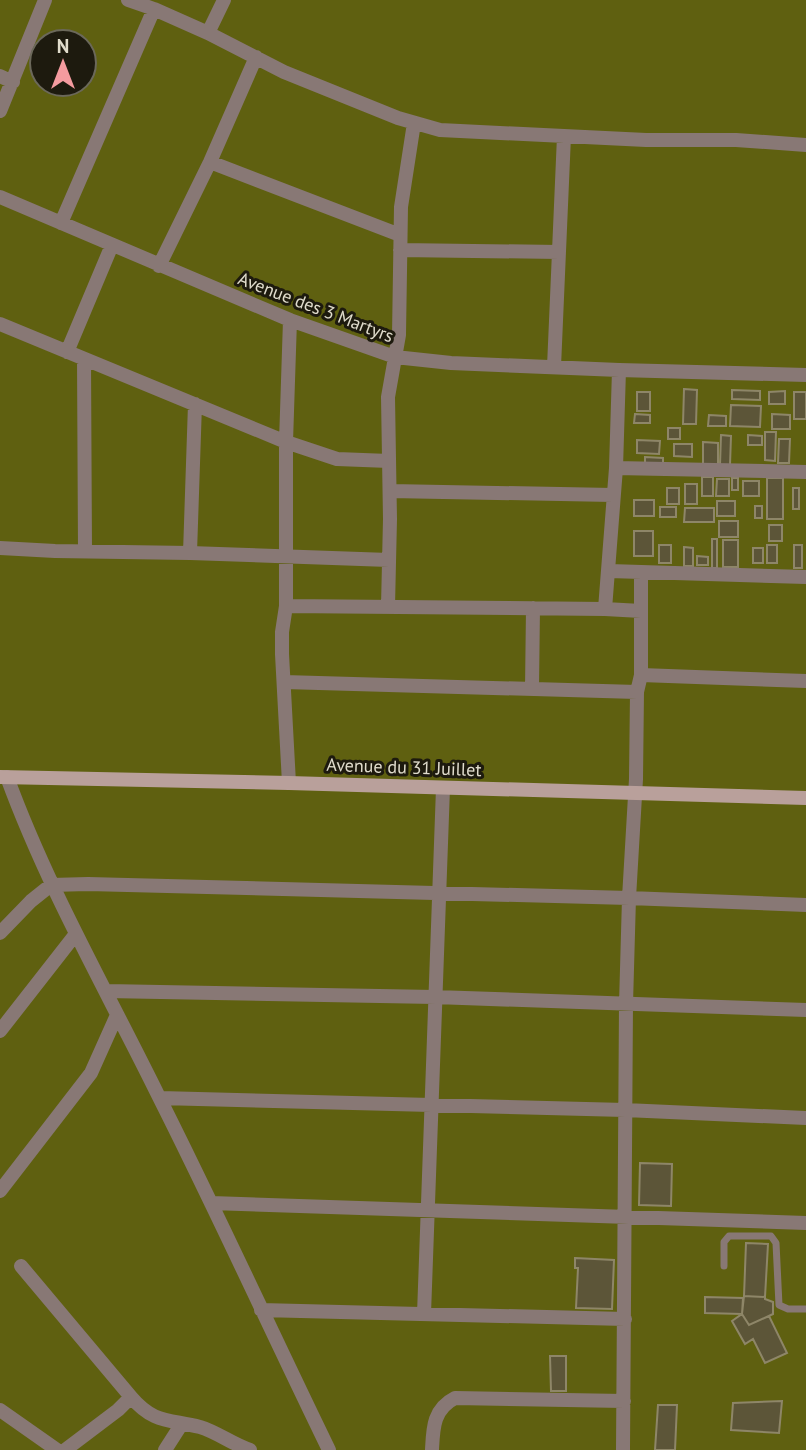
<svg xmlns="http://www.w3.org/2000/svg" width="806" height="1450" font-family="'PT Sans',sans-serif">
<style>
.green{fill:#5f6010;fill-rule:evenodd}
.building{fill:#5c5538;stroke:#8e8668;stroke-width:2}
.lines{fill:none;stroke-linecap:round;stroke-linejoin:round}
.lane{stroke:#887875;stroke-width:7}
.street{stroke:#887875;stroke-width:14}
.secondary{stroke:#b9a09b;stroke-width:14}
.labels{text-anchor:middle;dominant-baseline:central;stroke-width:6;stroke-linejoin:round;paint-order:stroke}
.street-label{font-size:18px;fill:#e0dccc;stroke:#1d1a0e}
</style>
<rect width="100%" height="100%" fill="#393216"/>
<path class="green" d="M 0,0 L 806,0 L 806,1450 L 0,1450 ZM 42,42 L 84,42 L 84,84 L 42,84 Z"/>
<path class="building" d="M 684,389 L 697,390 L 696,424 L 683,424 Z
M 732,390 L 760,391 L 760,400 L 732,399 Z
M 785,391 L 785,404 L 769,404 L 769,392 Z
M 637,392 L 650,392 L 650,411 L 637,411 Z
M 794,392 L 806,392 L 806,419 L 794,419 Z
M 731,405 L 761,406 L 760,427 L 730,426 Z
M 635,414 L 650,415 L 650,423 L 634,423 Z
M 772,414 L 790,415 L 790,429 L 772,429 Z
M 709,415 L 726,416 L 726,426 L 708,426 Z
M 668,428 L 680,428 L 680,439 L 668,439 Z
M 765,432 L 776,432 L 775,461 L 765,460 Z
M 721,435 L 731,436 L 730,465 L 720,465 Z
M 748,435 L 762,436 L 762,445 L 748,445 Z
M 779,439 L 790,439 L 789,463 L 778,463 Z
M 637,440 L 660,441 L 659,454 L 637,453 Z
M 703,442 L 718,443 L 718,465 L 703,465 Z
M 674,444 L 692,444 L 692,457 L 674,456 Z
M 645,457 L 663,458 L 663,464 L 645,464 Z
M 702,477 L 713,477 L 713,496 L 702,496 Z
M 732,478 L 738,478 L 738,490 L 732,490 Z
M 767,478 L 783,478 L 783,519 L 767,519 Z
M 717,479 L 729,479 L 729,496 L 716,496 Z
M 743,481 L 759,481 L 759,496 L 743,496 Z
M 685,484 L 697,484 L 697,504 L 685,504 Z
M 667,488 L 679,488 L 679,504 L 667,504 Z
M 793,488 L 799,488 L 799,509 L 793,509 Z
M 634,500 L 654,500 L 654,516 L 634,516 Z
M 717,501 L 735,501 L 735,516 L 717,516 Z
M 755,506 L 762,506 L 762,518 L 755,518 Z
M 660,507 L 676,507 L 676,517 L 660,517 Z
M 685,508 L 714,508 L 714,522 L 684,522 Z
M 719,521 L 738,521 L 738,537 L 719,537 Z
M 769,525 L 782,525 L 782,541 L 769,541 Z
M 634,531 L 653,531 L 653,556 L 634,556 Z
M 712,539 L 717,539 L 717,568 L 712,568 Z
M 723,540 L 738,540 L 738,567 L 723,567 Z
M 659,545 L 671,545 L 671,563 L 659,563 Z
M 767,545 L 777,545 L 777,563 L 767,563 Z
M 794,545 L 802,545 L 802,568 L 794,568 Z
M 684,547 L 693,548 L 693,566 L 684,566 Z
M 753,548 L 763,548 L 763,563 L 753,563 Z
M 697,556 L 708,557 L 708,565 L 697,565 Z
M 640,1163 L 672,1164 L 671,1206 L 639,1205 Z
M 746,1243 L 768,1244 L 765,1297 L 744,1296 Z
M 575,1258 L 614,1260 L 612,1309 L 576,1308 L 578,1268 L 575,1268 Z
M 744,1296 L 765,1297 L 765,1299 L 773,1302 L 773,1314 L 749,1325 L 742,1314 Z
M 705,1297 L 743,1298 L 742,1314 L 705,1313 Z
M 742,1314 L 749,1325 L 769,1316 L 787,1353 L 765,1363 L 753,1339 L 745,1344 L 732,1321 Z
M 550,1356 L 566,1356 L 566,1391 L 551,1391 Z
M 782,1401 L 779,1433 L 731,1430 L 733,1403 Z
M 658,1405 L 677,1405 L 675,1450 L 655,1450 Z"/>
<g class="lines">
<path class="lane" d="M 724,1266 L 724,1242 L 729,1236 L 771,1236 L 776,1243 L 779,1305 L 788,1309 L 806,1309"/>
<path class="street" d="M 128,0 L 154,9 L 208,33 L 284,72 L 398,118 L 440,130 L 646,140 L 736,140 L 806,145
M 208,33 L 224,0
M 0,76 L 13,82
M 0,111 L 45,0
M 210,162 L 400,235
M 0,197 L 290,320 L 395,357 L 451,363 L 619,370 L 806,375
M 61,223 L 154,9
M 400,250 L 559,252
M 159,266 L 210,162 L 256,57
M 0,324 L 286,442 L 337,459 L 389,461
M 67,352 L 112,245
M 84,359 L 85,550
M 554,367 L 564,136
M 616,468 L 806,472
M 390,491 L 613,495
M 0,548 L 55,551 L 190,553 L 389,560
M 190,553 L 195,404
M 609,571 L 806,577
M 286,606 L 605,609 L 641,611
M 388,606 L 390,519 L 388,397 L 399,335 L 401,207 L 414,123
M 605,609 L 616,468 L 619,370
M 641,675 L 806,681
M 284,682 L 637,692
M 532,688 L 533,608
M 7,777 C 48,889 107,991 159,1097 C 218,1214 272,1333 329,1450
M 289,783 L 282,654 L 282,632 L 286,606 L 286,442 L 290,320
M 0,933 L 31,901 L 51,885 L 88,884 L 629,898 L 806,905
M 106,991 L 435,997 L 806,1010
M 0,1031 L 75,935
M 160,1098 L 625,1110 L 806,1118
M 0,1191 L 91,1073 L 117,1015
M 211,1203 L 806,1223
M 21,1266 L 131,1397
M 261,1310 L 625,1319
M 424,1314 L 443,788
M 0,1410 L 57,1450
M 65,1450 L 118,1410 L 131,1397 C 154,1424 169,1419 200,1427 C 217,1432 232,1444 250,1450
M 165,1450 L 181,1425
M 432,1450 C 433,1429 433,1409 455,1398 L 624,1401
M 623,1450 L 626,1004 L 629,898 L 636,779 L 637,692 L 641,675 L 641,573"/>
<path class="secondary" d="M 0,777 L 289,783 L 806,798"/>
</g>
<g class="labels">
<g class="street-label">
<text transform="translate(316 307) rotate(21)">Avenue des 3 Martyrs</text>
<text transform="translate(404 767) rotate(2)">Avenue du 31 Juillet</text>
</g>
</g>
<g transform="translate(63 63)"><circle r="33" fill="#1d1a0e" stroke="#6b685a" stroke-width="2"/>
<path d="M0-5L12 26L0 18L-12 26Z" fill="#f49b9f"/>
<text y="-10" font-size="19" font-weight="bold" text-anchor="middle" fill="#e0dccc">N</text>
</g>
</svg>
